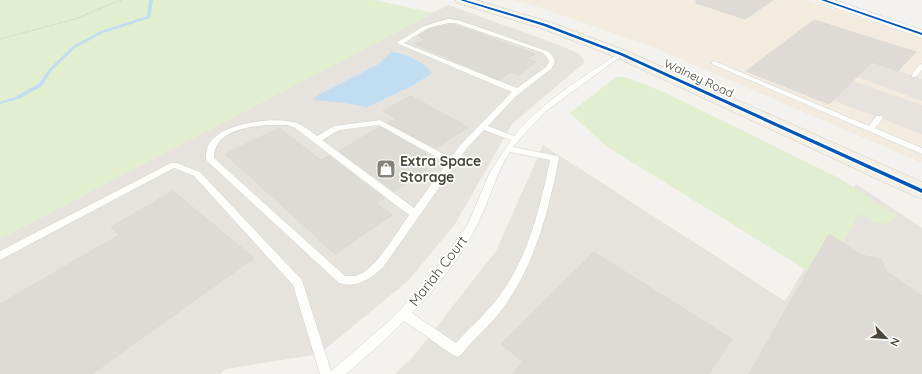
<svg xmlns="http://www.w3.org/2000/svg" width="922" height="374" font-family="Quicksand,sans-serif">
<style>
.commercial{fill:#f3ebdf}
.industrial{fill:#e6e2de}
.green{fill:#e1eecf}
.parking{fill:#e6e3df}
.water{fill:#c0ddf1}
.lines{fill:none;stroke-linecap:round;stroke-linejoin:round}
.stream{fill:#c0ddf1;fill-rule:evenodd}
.building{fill:#dedbd6;stroke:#dcd9d4}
.service-casing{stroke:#d2d0cb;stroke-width:1}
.minor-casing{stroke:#d2d0cb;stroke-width:1}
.primary-casing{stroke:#d6cebb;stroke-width:1}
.path{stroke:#d3d2cc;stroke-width:1.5;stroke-dasharray:1.5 1.5;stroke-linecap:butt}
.service{fill:#fdfdfc;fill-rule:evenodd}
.minor{fill:#fdfdfc;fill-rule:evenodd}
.primary{fill:#f2efe6;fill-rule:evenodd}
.cycleway-casing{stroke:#fff;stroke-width:3}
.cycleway{fill:#0057b8;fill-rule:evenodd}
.labels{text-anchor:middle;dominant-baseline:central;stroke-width:3.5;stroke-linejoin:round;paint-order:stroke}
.far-street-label{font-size:12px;fill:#4b4439;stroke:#fff}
.poi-label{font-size:14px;font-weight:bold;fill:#4b4439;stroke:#fff;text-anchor:start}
.street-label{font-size:14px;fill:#4b4439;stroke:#fff}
</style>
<rect width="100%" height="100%" fill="#f4f2ee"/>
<path class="commercial" d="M 513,0 L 805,0 L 922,38 L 922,163 L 650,46 L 535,6 Z"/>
<path class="industrial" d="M 448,5 L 559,45 L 579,54 L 585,62 L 512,124 L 455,224 L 408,281 L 319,354 L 226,369 L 220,374 L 0,374 L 0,239 Z
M 543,145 L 785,301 L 856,184 L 922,228 L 922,374 L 395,374 L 413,357 L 496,251 Z"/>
<path class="green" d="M 0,0 L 374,0 L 434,13 L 0,239 Z
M 616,77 L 625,77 L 666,93 L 839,178 L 897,216 C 888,231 872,220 859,214 L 843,243 L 808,271 L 606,146 L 570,113 Z"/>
<path class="parking" d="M 872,62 L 922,79 L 922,101 L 857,77 Z
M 853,81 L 922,105 L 922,134 L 832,100 Z"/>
<path class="water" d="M 391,52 C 403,52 426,63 432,73 L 414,85 L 367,107 L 344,103 L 315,100 L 315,98 L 320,94 L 379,64 Z"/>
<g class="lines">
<path class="stream" d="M 149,0 L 153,0 L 150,18 L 103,33 L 75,48 L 53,69 L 42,86 L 19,99 L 0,104 L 0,102 L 15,97 L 38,84 L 51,67 L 73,46 L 101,31 L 147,16 Z"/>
</g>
<path class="building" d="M 696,0 L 773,0 L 745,19 L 696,3 Z
M 814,20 L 916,52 L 898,71 L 872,62 L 829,104 L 746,71 Z
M 450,24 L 470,30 L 535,54 L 528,59 L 536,62 L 518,75 L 511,72 L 500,80 L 415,44 L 425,39 L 418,36 L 429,29 L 442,26 L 445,27 Z
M 411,96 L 468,127 L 436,148 L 388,123 L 396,119 L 383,111 Z
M 380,127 L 427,154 L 415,162 L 427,170 L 394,191 L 339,151 Z
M 279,128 L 321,160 L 329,156 L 384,198 L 376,203 L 392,215 L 335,254 L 225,154 Z
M 173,191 L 254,258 L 92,374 L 0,374 L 0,304 L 119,235 L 111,227 Z
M 829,234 L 861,255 L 881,259 L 886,271 L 922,296 L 922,374 L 749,374 Z
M 594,252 L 732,339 L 709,374 L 512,374 L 523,362 L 501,344 Z"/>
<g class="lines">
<defs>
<path id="service" d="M 448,19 L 458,20 L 547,51 L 552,55 L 555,62 L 551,69 L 515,97 L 488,126 L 514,136 C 543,101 582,78 619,53 L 624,54 L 546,111 L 526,132 L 513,147 L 558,156 L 559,158 C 549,209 536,261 506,304 C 493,323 475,337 461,355 L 457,357 L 453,355 L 404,321 L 378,346 L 346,374 L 320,374 L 293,285 L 194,176 L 174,168 L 0,260 L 0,251 L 171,163 L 177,163 L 200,172 L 302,280 L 331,371 L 388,322 L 422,287 L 437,268 L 468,224 L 490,172 L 511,140 L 484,130 L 467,148 L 384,266 C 372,278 357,289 339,283 L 207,161 C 205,157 206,153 207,149 C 214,124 266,118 287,121 C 299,122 308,129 317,136 L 334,126 L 380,120 L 451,158 L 461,144 L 512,92 L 396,43 L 424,26 ZM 448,23 L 455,23 L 543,53 L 547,57 L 549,62 L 546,67 L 517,88 L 404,43 L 428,28 ZM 268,125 L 288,125 L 295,128 L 409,215 C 397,231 376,271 355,276 C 352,276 349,276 345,276 L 214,158 C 214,131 247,127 268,125 ZM 379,125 L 447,163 L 414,208 L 322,140 L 339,130 ZM 510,152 L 550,160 C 540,208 528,259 497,299 C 485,315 469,328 456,343 L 412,313 C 437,287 461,257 477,225 C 490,201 495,174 510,152 Z
M 714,61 L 869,126 L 876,116 L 882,116 L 883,118 L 875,128 L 922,148 L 922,154 L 712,64 L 712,62 Z
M 922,64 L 922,70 L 916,77 L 912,77 C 911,74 918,65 922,64 Z"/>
<path id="minor" d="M 818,0 L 834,0 L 922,30 L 922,38 L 819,2 Z"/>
<path id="primary" d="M 455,0 L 476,0 L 550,22 L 627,51 L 922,182 L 922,199 L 914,196 L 615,57 L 540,28 L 457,3 Z"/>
</defs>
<use href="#service" class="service-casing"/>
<use href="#minor" class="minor-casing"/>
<use href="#primary" class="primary-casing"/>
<path class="path" d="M 0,39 L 75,19 L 121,0"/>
<use href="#service" class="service"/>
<use href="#minor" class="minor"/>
<use href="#primary" class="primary"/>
<defs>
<path id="cycleway" d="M 460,0 L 465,0 L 546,24 L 622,53 L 922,189 L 922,193 L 620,55 L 544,26 Z
M 821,0 L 826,0 L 922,33 L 922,35 Z"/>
</defs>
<use href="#cycleway" class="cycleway-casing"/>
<use href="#cycleway" class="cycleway"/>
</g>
<defs>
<symbol id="shop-square" viewBox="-11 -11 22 22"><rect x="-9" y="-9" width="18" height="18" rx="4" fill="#868178" stroke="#fff"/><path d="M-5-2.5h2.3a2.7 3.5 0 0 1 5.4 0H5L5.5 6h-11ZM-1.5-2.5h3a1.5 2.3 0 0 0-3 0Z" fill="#fff"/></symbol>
</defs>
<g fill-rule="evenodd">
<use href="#shop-square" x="375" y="158" width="22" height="22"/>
</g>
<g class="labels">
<g class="far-street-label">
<text transform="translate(699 78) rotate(25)">Walney Road</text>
</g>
<g class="poi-label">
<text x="400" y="161">Extra Space<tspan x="400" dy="16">Storage</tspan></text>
</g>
<g class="street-label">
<text transform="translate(438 271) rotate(-52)">Mariah Court</text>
</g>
</g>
<g transform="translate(886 338) rotate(115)" stroke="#ffffff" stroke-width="3" paint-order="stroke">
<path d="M0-3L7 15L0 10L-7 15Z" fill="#4b4439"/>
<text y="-6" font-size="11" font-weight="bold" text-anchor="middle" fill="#4b4439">N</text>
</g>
</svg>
